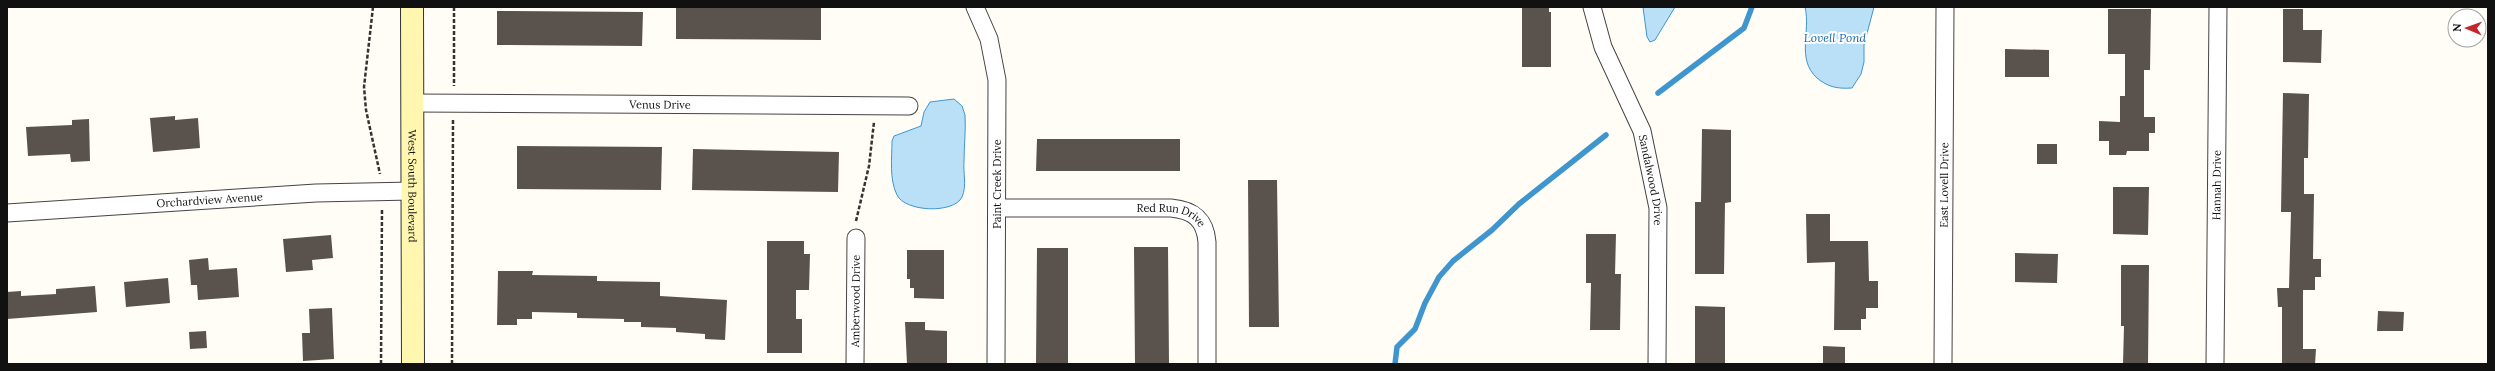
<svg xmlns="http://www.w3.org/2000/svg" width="2495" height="371" font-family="Lora,serif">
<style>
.water{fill:#b9e0f7;stroke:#3f96cf}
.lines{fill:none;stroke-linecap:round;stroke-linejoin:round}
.stream{stroke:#3f96cf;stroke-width:5.5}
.building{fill:#5a524d}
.street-casing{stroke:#444;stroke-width:19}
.secondary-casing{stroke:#333;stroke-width:24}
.path{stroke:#333;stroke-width:2.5;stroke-dasharray:4 2;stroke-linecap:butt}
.street{stroke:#fff;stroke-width:17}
.secondary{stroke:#fff6b0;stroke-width:22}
.labels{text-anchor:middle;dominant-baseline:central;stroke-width:4;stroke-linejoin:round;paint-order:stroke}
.street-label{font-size:11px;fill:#111;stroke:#fff}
.water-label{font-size:12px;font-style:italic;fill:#1768a6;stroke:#fff}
</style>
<rect width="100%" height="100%" fill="#fffdf5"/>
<path class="water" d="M 1643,7 L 1675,7 L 1655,40 L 1650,42 L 1647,37 Z
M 1805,7 L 1874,7 L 1864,45 L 1864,62 L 1861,74 L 1852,88 C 1837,89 1828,87 1817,78 C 1796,59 1811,31 1805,7 Z
M 954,99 L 962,106 L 965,115 C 966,130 964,145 964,161 C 963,172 967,186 962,197 C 954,214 905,212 897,195 C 889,179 892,158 892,141 L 894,136 L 921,126 L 924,112 L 930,102 Z"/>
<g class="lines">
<path class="stream" d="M 1658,93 L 1744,28 L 1752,7
M 1395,364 L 1397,347 L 1415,329 L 1425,303 L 1439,277 L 1453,261 L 1492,230 L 1519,204 L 1606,135"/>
</g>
<path class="building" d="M 676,7 L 821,7 L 821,40 L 676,39 Z
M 1522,7 L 1549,7 L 1549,12 L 1551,12 L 1551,67 L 1522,67 Z
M 2108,9 L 2151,9 L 2150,70 L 2144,70 L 2144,117 L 2155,117 L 2155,133 L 2149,133 L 2149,151 L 2127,151 L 2126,155 L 2109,155 L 2109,141 L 2099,141 L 2099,121 L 2120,122 L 2120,96 L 2125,96 L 2125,54 L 2108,54 Z
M 2283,9 L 2303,9 L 2303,30 L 2322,30 L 2321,63 L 2283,62 Z
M 497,11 L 643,12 L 642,46 L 497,45 Z
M 2005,49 L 2049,50 L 2049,77 L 2005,77 Z
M 2283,93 L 2309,94 L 2308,158 L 2304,158 L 2304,194 L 2314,194 L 2313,259 L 2321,259 L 2321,277 L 2315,277 L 2315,290 L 2303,290 L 2303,349 L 2316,349 L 2315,364 L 2282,364 L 2282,307 L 2278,307 L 2277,288 L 2289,288 L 2291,212 L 2281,212 Z
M 175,116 L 175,120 L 198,118 L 200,148 L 153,152 L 150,118 Z
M 89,119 L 90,161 L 71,162 L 70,154 L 28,156 L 26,127 L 72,125 L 72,120 Z
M 1702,129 L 1731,130 L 1731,202 L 1725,203 L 1724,274 L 1695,274 L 1695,202 L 1701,202 Z
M 1037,139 L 1180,139 L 1180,171 L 1036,171 Z
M 2037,144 L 2057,144 L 2057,164 L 2037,164 Z
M 517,146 L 662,147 L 661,190 L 517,189 Z
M 693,149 L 839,152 L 838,192 L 692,190 Z
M 1248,180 L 1277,180 L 1279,327 L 1249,327 Z
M 2113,187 L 2149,187 L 2148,235 L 2113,234 Z
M 1806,214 L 1830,214 L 1830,241 L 1868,241 L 1869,281 L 1878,281 L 1878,308 L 1866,308 L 1866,319 L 1861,319 L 1861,330 L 1834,330 L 1835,262 L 1807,263 Z
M 1586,234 L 1616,234 L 1615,274 L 1621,274 L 1620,330 L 1590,330 L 1591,283 L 1586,283 Z
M 331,235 L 333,258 L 312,260 L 313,270 L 286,272 L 283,239 Z
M 767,241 L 804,241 L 804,254 L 810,254 L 809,290 L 796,290 L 796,319 L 802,319 L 802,353 L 767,353 Z
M 1134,247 L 1168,247 L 1169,364 L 1135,364 Z
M 1037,248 L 1068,248 L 1068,364 L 1036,364 Z
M 907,250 L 944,250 L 944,299 L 914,298 L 914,288 L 910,288 L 910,279 L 907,279 Z
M 2015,253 L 2058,254 L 2057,283 L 2015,282 Z
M 208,258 L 209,270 L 237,268 L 239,297 L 198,300 L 197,285 L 191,285 L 189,260 Z
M 2121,265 L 2149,265 L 2148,364 L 2123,364 L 2124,326 L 2121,326 Z
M 498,271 L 533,271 L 532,275 L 597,276 L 597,281 L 660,282 L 660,296 L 727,300 L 725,340 L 705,339 L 705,334 L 676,332 L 676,328 L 641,327 L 641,322 L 624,322 L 624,319 L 577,318 L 577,313 L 532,312 L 532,319 L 517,319 L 517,325 L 497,325 Z
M 168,278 L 170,303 L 126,307 L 124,282 Z
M 95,286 L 97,312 L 7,319 L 7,292 L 21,291 L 21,296 L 56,294 L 56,289 Z
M 1695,306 L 1725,307 L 1725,364 L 1695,364 Z
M 332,308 L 334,359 L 303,361 L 302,333 L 310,333 L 309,309 Z
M 2378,311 L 2404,312 L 2403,331 L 2377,331 Z
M 905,322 L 925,322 L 925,330 L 947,331 L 947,364 L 907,364 Z
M 206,331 L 207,348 L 190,349 L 189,332 Z
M 1823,346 L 1845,347 L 1845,364 L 1823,364 Z"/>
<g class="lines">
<defs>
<g id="street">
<path d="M 975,7 L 989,39 L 997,80 L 996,364"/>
<path id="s1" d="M 1592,7 L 1603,47 L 1642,131 L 1658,208 L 1657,364"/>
<path id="s2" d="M 412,103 L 909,106"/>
<path id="s3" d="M 997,208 L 1171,208 C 1193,210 1205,219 1207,242 L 1207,364"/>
<path id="s4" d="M 7,213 L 316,193 L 412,191"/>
<path id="s5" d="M 855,364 L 856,238"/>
<path id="s6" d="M 1943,364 L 1945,7"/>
<path id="s7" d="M 2215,364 L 2218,7"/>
</g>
<g id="secondary">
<path id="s8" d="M 412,7 L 413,364"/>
</g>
</defs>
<use href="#street" class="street-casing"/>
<use href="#secondary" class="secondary-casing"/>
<path class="path" d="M 373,7 L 364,87 L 366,110 L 380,174
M 454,7 L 454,86
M 856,221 L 869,166 L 874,122
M 381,364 L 382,209
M 452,364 L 453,119"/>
<use href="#street" class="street"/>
<use href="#secondary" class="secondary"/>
</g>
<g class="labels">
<g class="street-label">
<text stroke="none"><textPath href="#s2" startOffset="248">Venus Drive</textPath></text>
<text stroke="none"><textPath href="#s1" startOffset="184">Sandalwood Drive</textPath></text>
<text transform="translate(997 184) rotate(-90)">Paint Creek Drive</text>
<text stroke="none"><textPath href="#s8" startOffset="179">West South Boulevard</textPath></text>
<text stroke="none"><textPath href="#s6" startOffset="179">East Lovell Drive</textPath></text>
<text stroke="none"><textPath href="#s7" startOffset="179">Hannah Drive</textPath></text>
<text stroke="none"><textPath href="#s4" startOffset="203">Orchardview Avenue</textPath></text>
<text stroke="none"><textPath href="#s3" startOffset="176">Red Run Drive</textPath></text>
<text stroke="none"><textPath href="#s5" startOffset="63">Amberwood Drive</textPath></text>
</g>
<g class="water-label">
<text x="1835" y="37">Lovell Pond</text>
</g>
</g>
<rect width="2495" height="371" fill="none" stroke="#111111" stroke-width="16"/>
<g transform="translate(2467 28) rotate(272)"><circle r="19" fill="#ffffff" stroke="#a0a0a0"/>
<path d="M0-3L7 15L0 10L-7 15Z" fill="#c4262e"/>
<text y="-6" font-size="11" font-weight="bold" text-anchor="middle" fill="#111111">N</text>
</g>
</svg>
